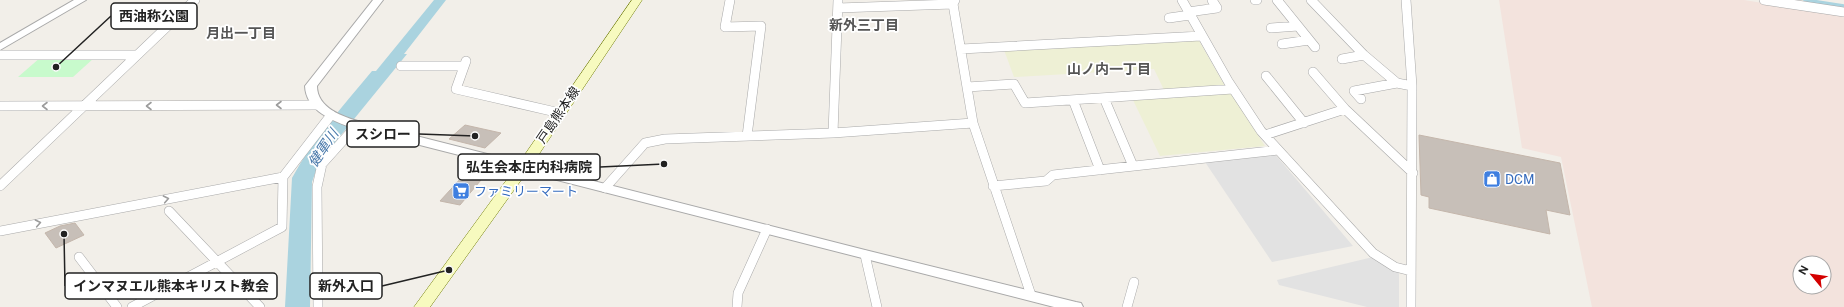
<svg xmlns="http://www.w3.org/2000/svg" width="1844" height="307" font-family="'Public Sans','Noto Sans JP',sans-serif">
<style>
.military{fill:#f3e3dd;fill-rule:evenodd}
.farmland{fill:#eef0d5}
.park{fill:#c8facc}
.parking{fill:#e2e2e2}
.water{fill:#aad3df}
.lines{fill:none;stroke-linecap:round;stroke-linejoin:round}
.stream{stroke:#aad3df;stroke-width:3.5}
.building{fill:#c7bfb8;stroke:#c4b6ab}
.minor-casing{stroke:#a9a9a9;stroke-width:10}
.tertiary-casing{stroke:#a9a9a9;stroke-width:2}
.secondary-casing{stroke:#707d05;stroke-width:1}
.minor{stroke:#fff;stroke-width:9}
.tertiary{fill:#fff;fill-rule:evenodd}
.secondary{fill:#f7fabf;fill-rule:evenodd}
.oneway{stroke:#9c9c9c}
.labels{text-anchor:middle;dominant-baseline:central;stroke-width:3.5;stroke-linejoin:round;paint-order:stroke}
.street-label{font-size:13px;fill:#222;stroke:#fff}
.shop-label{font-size:13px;fill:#366cbe;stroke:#fff;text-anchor:start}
.neighbourhood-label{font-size:14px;font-weight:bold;fill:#555;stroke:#fff}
.water-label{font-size:14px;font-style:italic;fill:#4a7aab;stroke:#fff}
.leader{fill:none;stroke:#222;stroke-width:1.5}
.callout-dot{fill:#222;stroke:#fff;stroke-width:1.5}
.callout{fill:#fff;stroke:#222;stroke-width:1.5}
.callout-label{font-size:14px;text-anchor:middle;font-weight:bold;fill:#222}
</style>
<rect width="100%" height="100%" fill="#f2efe9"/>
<path class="military" d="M 1499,0 L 1744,0 L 1844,16 L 1844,307 L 1592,307 L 1561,157 L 1522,148 ZM 1800,263 L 1824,263 L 1824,287 L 1800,287 Z"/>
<path class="farmland" d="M 1198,39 L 1225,86 L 1164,90 L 1154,69 L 1014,77 L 1004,50 Z
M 1230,92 L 1265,146 L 1160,156 L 1132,98 Z"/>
<path class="park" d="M 41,57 L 94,58 L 73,77 L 18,77 Z"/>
<path class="parking" d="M 1274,153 L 1353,246 L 1272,262 L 1205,162 Z
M 1373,257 L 1399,272 L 1399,307 L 1367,307 L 1279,285 L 1277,280 Z"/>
<path class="water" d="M 434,0 L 446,0 L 404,54 L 407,54 L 319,162 L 312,182 L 310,307 L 285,307 L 292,178 C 313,139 344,105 372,71 L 376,71 Z"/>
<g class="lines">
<path class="stream" d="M 1805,0 L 1844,6"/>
</g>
<path class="building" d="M 465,125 L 501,133 L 485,148 L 449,139 Z
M 1419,135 L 1560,163 L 1570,215 L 1546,210 L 1550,234 L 1429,208 L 1429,197 L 1421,195 Z
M 462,177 L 481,180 L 460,205 L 440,201 Z
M 75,223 L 84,235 L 56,248 L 45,233 L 60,226 Z"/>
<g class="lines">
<defs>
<path id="minor" d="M 730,0 L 725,27 L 761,26 L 747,136
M 955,0 L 953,4 L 973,123 L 1031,295
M 1182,0 L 1228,81 L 1261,131 L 1373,253 L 1395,267 L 1411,271
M 1255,0 L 1257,0
M 1277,0 L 1315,47
M 1311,0 L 1364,55 L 1397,83
M 1406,0 L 1412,86 L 1411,307
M 1764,0 L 1844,12
M 838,8 L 953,4
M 1188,12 L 1217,8 L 1212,0
M 1169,18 L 1190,15
M 1271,28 L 1298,26
M 1282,44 L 1309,40
M 961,49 L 1201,36
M 0,55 L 137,55
M 1342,59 L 1364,55
M 466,61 L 456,89 L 560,113
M 401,66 L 464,66
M 1313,72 L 1345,109 L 1413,173
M 1266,76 L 1304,123
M 967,87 L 1014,84 L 1025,103 L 1233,89
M 1104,98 L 1133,166
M 1361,99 L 1354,91 L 1397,83 L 1412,86
M 1073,100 L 1100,170
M 0,106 L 318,105
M 833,133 L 838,0
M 1265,135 L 1345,109
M 0,186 L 195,0
M 993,186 L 1046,181 L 1053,175 L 1278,150
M 605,188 L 645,143 L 665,139 L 833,133 L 973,123
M 169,211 L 260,307
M 0,231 L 283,177
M 865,255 L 877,307
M 79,257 L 117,307
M 132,307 L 282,227 L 283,177 L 331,115
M 318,307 L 317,187 L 322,164 L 357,125
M 737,307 L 738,293 L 767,229
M 1127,307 L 1134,282"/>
<path id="tertiary" d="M 74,0 L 86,0 L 0,50 L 0,43 Z
M 373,0 L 383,0 L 317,86 C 317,108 343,117 361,122 L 865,250 L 1076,302 L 1081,303 L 1083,307 L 1054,307 L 353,128 C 333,121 306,111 305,86 Z"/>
<path id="secondary" d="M 632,0 L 642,0 L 529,169 L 430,307 L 414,307 L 519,163 Z"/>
</defs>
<use href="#minor" class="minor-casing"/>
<use href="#tertiary" class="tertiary-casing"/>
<use href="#secondary" class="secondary-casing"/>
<use href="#minor" class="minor"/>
<use href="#tertiary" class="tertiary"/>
<use href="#secondary" class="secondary"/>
</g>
<defs><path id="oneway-chevron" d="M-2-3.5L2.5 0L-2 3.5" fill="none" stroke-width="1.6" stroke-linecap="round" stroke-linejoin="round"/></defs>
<g class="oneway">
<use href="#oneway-chevron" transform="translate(279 105) rotate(180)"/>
<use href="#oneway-chevron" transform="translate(45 106) rotate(180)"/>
<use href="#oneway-chevron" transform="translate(149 106) rotate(180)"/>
<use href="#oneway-chevron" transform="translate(166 199) rotate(-11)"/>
<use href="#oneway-chevron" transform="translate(38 223) rotate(-11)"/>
</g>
<defs>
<symbol id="shop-square" viewBox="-11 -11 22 22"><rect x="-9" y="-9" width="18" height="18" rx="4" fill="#3f7fe0" stroke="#fff"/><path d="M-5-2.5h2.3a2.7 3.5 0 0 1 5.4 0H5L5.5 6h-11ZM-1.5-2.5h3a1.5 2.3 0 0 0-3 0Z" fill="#fff"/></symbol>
<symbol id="supermarket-square" viewBox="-11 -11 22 22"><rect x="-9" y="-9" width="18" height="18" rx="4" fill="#3f7fe0" stroke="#fff"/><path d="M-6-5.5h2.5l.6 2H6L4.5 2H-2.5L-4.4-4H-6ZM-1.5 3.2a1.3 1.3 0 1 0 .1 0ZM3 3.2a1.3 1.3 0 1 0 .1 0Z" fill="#fff"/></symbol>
</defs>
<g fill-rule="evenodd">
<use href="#shop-square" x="1482" y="169" width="20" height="20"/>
<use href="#supermarket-square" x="451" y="181" width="20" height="20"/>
</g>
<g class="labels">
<g class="street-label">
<text transform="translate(558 115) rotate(-56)">戸島熊本線</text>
</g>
<g class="shop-label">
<text x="1505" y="179">DCM</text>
<text x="474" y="191">ファミリーマート</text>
</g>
<g class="neighbourhood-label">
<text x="864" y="25">新外三丁目</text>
<text x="241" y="33">月出一丁目</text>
<text x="1109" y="69">山ノ内一丁目</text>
</g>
<g class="water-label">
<text transform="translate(323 148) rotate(-56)">健軍川</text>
</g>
</g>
<path class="leader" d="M56 67L111 16M475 136L419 134M664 164L600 167M64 234L65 286M449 270L382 286"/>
<g class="callout-dot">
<circle cx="56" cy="67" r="4"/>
<circle cx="475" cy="136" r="4"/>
<circle cx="664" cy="164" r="4"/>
<circle cx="64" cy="234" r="4"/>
<circle cx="449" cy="270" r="4"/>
</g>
<g class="callout">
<rect x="111" y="3" width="86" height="26" rx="4"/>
<rect x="347" y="121" width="72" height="26" rx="4"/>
<rect x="458" y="154" width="142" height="26" rx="4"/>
<rect x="65" y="273" width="212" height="26" rx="4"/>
<rect x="310" y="273" width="72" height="26" rx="4"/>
</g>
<g class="callout-label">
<text x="154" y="21">西油称公園</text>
<text x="383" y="139">スシロー</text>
<text x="529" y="172">弘生会本庄内科病院</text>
<text x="171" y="291">インマヌエル熊本キリスト教会</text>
<text x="346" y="291">新外入口</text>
</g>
<g transform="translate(1812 275) rotate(299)"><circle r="19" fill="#ffffff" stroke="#a7a7a7"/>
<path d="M0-3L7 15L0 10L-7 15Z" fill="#d40000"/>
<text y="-6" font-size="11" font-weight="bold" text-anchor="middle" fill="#222222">N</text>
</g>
</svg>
